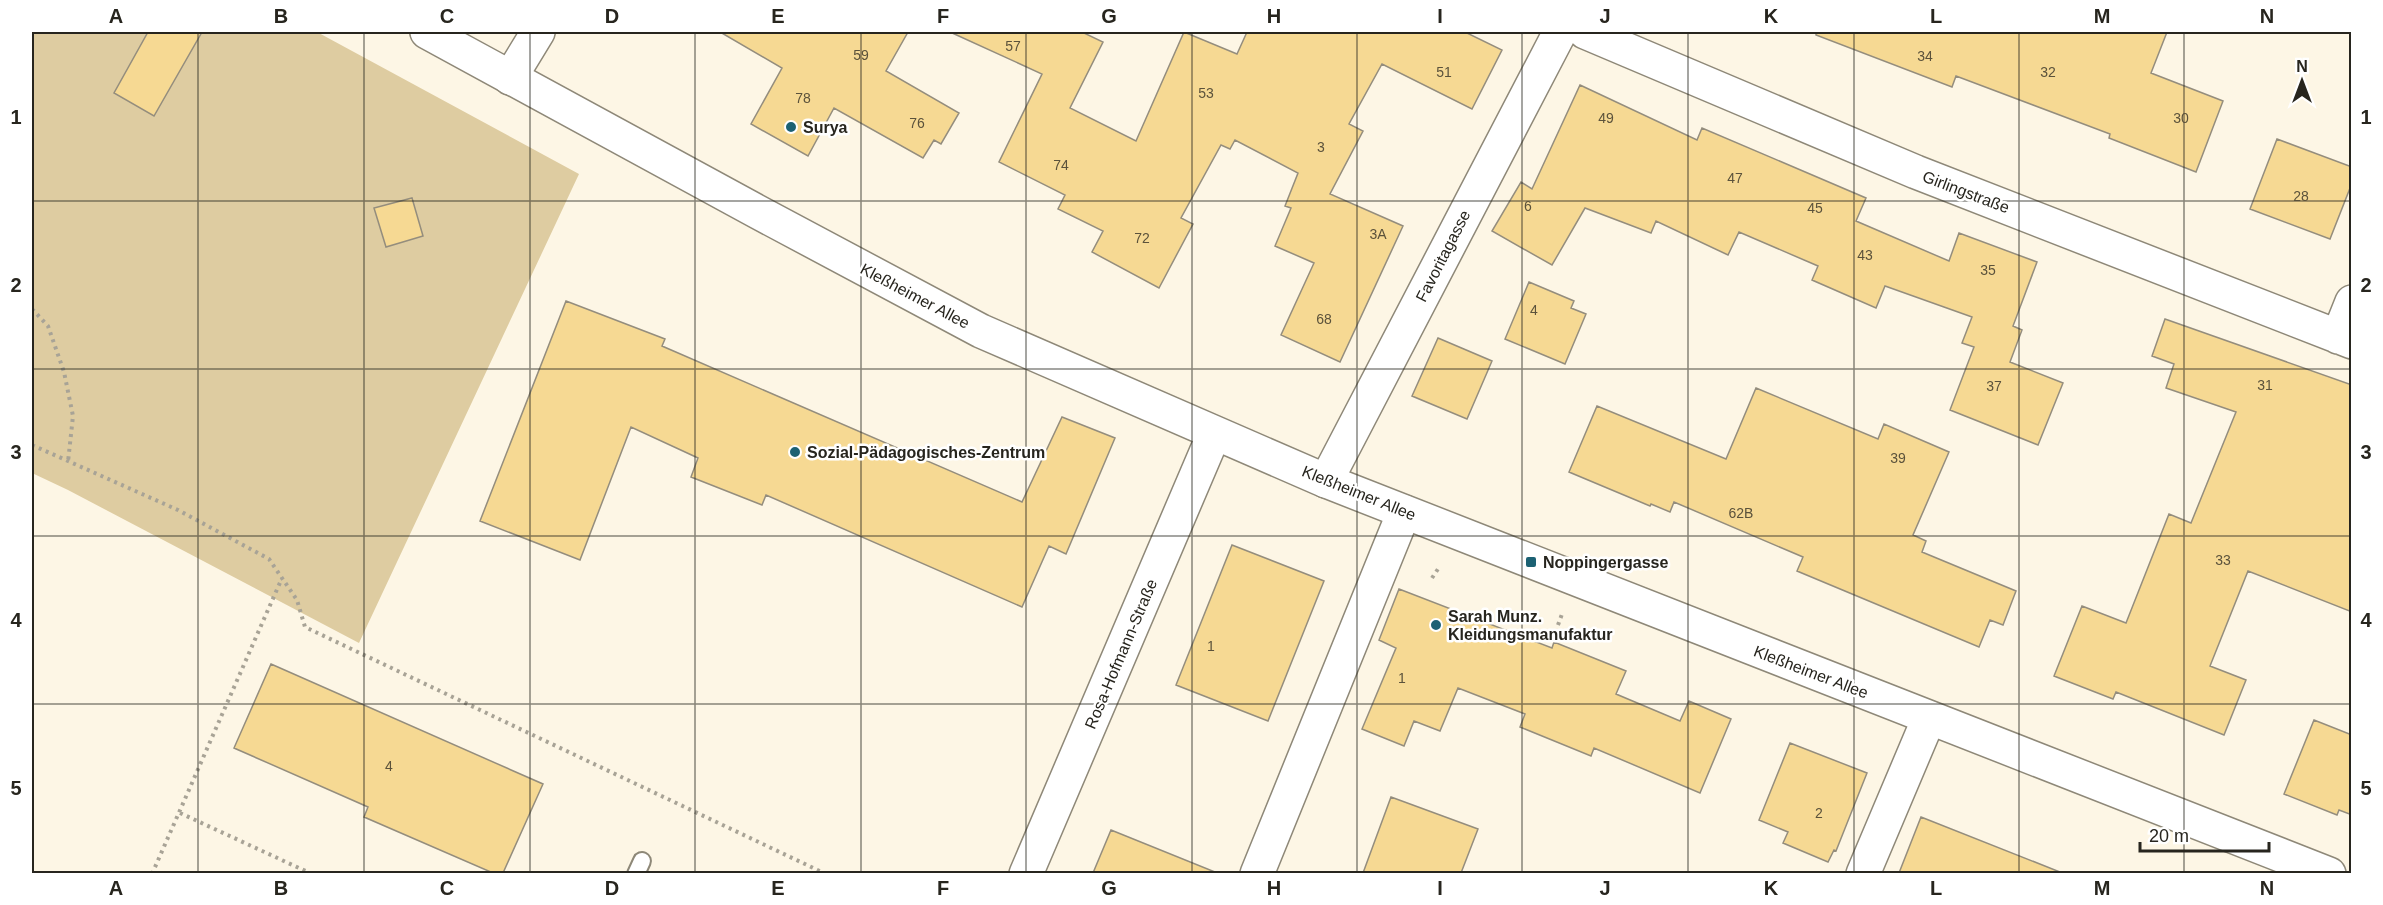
<svg xmlns="http://www.w3.org/2000/svg" width="2383" height="905" font-family="Arial,sans-serif">
<style>
.green{fill:#decca1}
.building{fill:#f6d993;stroke:#948d7d;stroke-width:1.5}
.lines{fill:none;stroke-linecap:round;stroke-linejoin:round}
.lane-casing{stroke:#8e8878;stroke-width:20}
.street-casing{stroke:#8e8878;stroke-width:36}
.secondary-casing{stroke:#8e8878;stroke-width:36}
.path{stroke:#a8a396;stroke-width:4;stroke-dasharray:3 4.5;stroke-linecap:butt}
.lane{stroke:#fff;stroke-width:16}
.street{stroke:#fff;stroke-width:33}
.secondary{stroke:#fff;stroke-width:33}
.grid{fill:none;stroke:#27251e;stroke-width:1.5;stroke-opacity:0.55}
.poi-dot{fill:#1c6173;stroke:#fff;stroke-width:2}
.labels{text-anchor:middle;dominant-baseline:central;stroke-width:5;stroke-linejoin:round;paint-order:stroke}
.number-label{font-size:14px;fill:#5b523b}
.poi-label{font-size:16px;font-weight:bold;fill:#27251e;stroke:#fff;text-anchor:start}
.street-label{font-size:16px;fill:#27251e;stroke:#fff}
.neatline{fill:none;stroke:#27251e;stroke-width:2}
.grid-label{font-size:20px;text-anchor:middle;font-weight:bold;fill:#27251e}
</style>
<rect width="100%" height="100%" fill="#fdf6e5"/>
<path class="green" d="M 32,32 L 317,32 L 579,174 L 359,643 L 68,490 L 32,473 Z"/>
<path class="building" d="M 148,32 L 202,32 L 154,116 L 114,93 Z
M 720,32 L 908,32 L 886,71 L 959,113 L 941,144 L 934,140 L 923,158 L 834,108 L 808,156 L 751,124 L 782,68 Z
M 950,32 L 1082,32 L 1103,42 L 1070,108 L 1136,141 L 1184,32 L 1237,54 L 1247,32 L 1465,32 L 1502,50 L 1472,109 L 1382,64 L 1349,124 L 1363,131 L 1330,194 L 1403,226 L 1340,362 L 1281,335 L 1314,263 L 1275,246 L 1291,208 L 1285,206 L 1298,173 L 1235,140 L 1230,149 L 1221,145 L 1181,218 L 1193,224 L 1159,288 L 1092,252 L 1103,231 L 1058,209 L 1065,195 L 999,162 L 1042,74 Z
M 1816,32 L 2167,32 L 2151,73 L 2223,101 L 2196,172 L 2109,138 L 2110,134 L 1956,76 L 1952,87 L 1816,35 Z
M 1580,85 L 1697,140 L 1702,128 L 1866,198 L 1856,221 L 1949,261 L 1959,233 L 2037,262 L 2013,326 L 2022,330 L 2010,362 L 2063,383 L 2038,445 L 1950,410 L 1974,347 L 1962,343 L 1972,317 L 1885,286 L 1876,308 L 1812,280 L 1818,266 L 1739,232 L 1728,255 L 1656,221 L 1651,233 L 1585,208 L 1552,265 L 1492,231 L 1521,182 L 1532,189 Z
M 2277,139 L 2352,167 L 2352,183 L 2330,239 L 2250,209 Z
M 412,198 L 423,236 L 386,247 L 374,208 Z
M 1529,282 L 1574,301 L 1571,308 L 1586,314 L 1565,364 L 1505,339 Z
M 566,301 L 665,339 L 662,346 L 1022,502 L 1062,417 L 1115,438 L 1066,554 L 1049,546 L 1022,607 L 766,495 L 762,505 L 691,477 L 698,458 L 631,427 L 580,560 L 480,521 Z
M 2165,319 L 2352,385 L 2352,612 L 2248,571 L 2210,666 L 2246,680 L 2224,735 L 2116,692 L 2113,699 L 2054,676 L 2082,606 L 2126,623 L 2169,514 L 2191,523 L 2236,412 L 2166,388 L 2174,364 L 2152,356 Z
M 1438,338 L 1492,361 L 1467,419 L 1412,396 Z
M 1756,388 L 1878,439 L 1884,424 L 1949,452 L 1913,535 L 1926,541 L 1922,552 L 2016,591 L 2003,625 L 1990,620 L 1979,647 L 1797,571 L 1803,557 L 1674,502 L 1670,512 L 1651,504 L 1650,506 L 1569,472 L 1597,406 L 1726,459 Z
M 1232,545 L 1324,581 L 1268,721 L 1176,685 Z
M 1399,589 L 1552,648 L 1554,642 L 1626,671 L 1616,694 L 1680,721 L 1689,701 L 1731,719 L 1700,793 L 1594,748 L 1591,756 L 1520,727 L 1525,714 L 1458,688 L 1440,731 L 1414,721 L 1404,746 L 1362,729 L 1396,648 L 1379,640 Z
M 271,664 L 543,784 L 503,873 L 493,873 L 364,817 L 368,807 L 234,748 Z
M 2314,720 L 2352,735 L 2352,815 L 2339,810 L 2337,815 L 2284,794 Z
M 1790,743 L 1867,773 L 1836,851 L 1834,850 L 1828,862 L 1783,843 L 1788,832 L 1759,820 Z
M 1391,797 L 1478,829 L 1461,873 L 1363,873 Z
M 1921,817 L 2060,872 L 2059,873 L 1899,873 Z
M 1111,830 L 1215,872 L 1215,873 L 1093,873 Z"/>
<g class="lines">
<defs>
<path id="lane" d="M 636,874 L 642,861"/>
<path id="street" d="M 1585,32 L 1916,172 L 2352,342
M 510,78 L 538,32
M 2338,337 L 2352,302
M 1326,481 L 1560,32
M 1026,874 L 1214,434
M 1257,874 L 1404,512
M 1863,874 L 1929,718"/>
<path id="secondary" d="M 427,32 L 756,211 L 981,331 L 1326,481 L 2329,874"/>
</defs>
<use href="#lane" class="lane-casing"/>
<use href="#street" class="street-casing"/>
<use href="#secondary" class="secondary-casing"/>
<path class="path" d="M 32,309 L 48,326 L 64,372 L 73,416 L 68,462
M 32,445 L 178,510 L 269,559 L 297,600 L 305,627 L 826,874
M 1432,578 L 1440,566
M 1558,625 L 1562,614
M 180,813 L 312,874
M 152,874 L 282,578"/>
<use href="#lane" class="lane"/>
<use href="#street" class="street"/>
<use href="#secondary" class="secondary"/>
</g>
<path class="grid" d="M 198,32 L 198,874M 364,32 L 364,874M 530,32 L 530,874M 695,32 L 695,874M 861,32 L 861,874M 1026,32 L 1026,874M 1192,32 L 1192,874M 1357,32 L 1357,874M 1522,32 L 1522,874M 1688,32 L 1688,874M 1854,32 L 1854,874M 2019,32 L 2019,874M 2184,32 L 2184,874M 32,201 L 2352,201M 32,369 L 2352,369M 32,536 L 2352,536M 32,704 L 2352,704"/>
<g class="poi-dot">
<circle cx="791" cy="127" r="6"/>
<circle cx="795" cy="452" r="6"/>
<rect x="1525" y="556" width="12" height="12" rx="3"/>
<circle cx="1436" cy="625" r="6"/>
</g>
<g class="labels">
<g class="number-label">
<text x="1013" y="46">57</text>
<text x="861" y="55">59</text>
<text x="1925" y="56">34</text>
<text x="1444" y="72">51</text>
<text x="2048" y="72">32</text>
<text x="1206" y="93">53</text>
<text x="803" y="98">78</text>
<text x="1606" y="118">49</text>
<text x="2181" y="118">30</text>
<text x="917" y="123">76</text>
<text x="1321" y="147">3</text>
<text x="1061" y="165">74</text>
<text x="1735" y="178">47</text>
<text x="2301" y="196">28</text>
<text x="1528" y="206">6</text>
<text x="1815" y="208">45</text>
<text x="1378" y="234">3A</text>
<text x="1142" y="238">72</text>
<text x="1865" y="255">43</text>
<text x="1988" y="270">35</text>
<text x="1534" y="310">4</text>
<text x="1324" y="319">68</text>
<text x="2265" y="385">31</text>
<text x="1994" y="386">37</text>
<text x="1898" y="458">39</text>
<text x="1741" y="513">62B</text>
<text x="2223" y="560">33</text>
<text x="1211" y="646">1</text>
<text x="1402" y="678">1</text>
<text x="389" y="766">4</text>
<text x="1819" y="813">2</text>
</g>
<g class="poi-label">
<text x="803" y="127">Surya</text>
<text x="807" y="452">Sozial-Pädagogisches-Zentrum</text>
<text x="1543" y="562">Noppingergasse</text>
<text x="1448" y="616">Sarah Munz.<tspan x="1448" dy="18">Kleidungsmanufaktur</tspan></text>
</g>
<g class="street-label">
<text transform="translate(1966 192) rotate(21)">Girlingstraße</text>
<text transform="translate(1443 256) rotate(-63)">Favoritagasse</text>
<text transform="translate(915 296) rotate(28)">Kleßheimer Allee</text>
<text transform="translate(1359 493) rotate(22)">Kleßheimer Allee</text>
<text transform="translate(1121 654) rotate(-67)">Rosa-Hofmann-Straße</text>
<text transform="translate(1811 672) rotate(21)">Kleßheimer Allee</text>
</g>
</g>
<rect width="2383" height="905" fill="none" stroke="#ffffff" stroke-width="66"/>
<g transform="translate(2302 81)" stroke="#ffffff" stroke-width="4.5" paint-order="stroke">
<path d="M0-4.5L10 22L0 15L-10 22Z" fill="#27251e"/>
<text y="-9" font-size="16" font-weight="bold" text-anchor="middle" fill="#27251e">N</text>
</g>
<path d="M2140 842v9h129v-9" fill="none" stroke="#27251e" stroke-width="3"/>
<text x="2149" y="842" font-size="18" fill="#27251e" stroke="#ffffff" stroke-width="4.5" paint-order="stroke">20 m</text>
<rect x="33" y="33" width="2317" height="839" class="neatline"/>
<g class="grid-label">
<text x="116" y="23">A</text>
<text x="281" y="23">B</text>
<text x="447" y="23">C</text>
<text x="612" y="23">D</text>
<text x="778" y="23">E</text>
<text x="943" y="23">F</text>
<text x="1109" y="23">G</text>
<text x="1274" y="23">H</text>
<text x="1440" y="23">I</text>
<text x="1605" y="23">J</text>
<text x="1771" y="23">K</text>
<text x="1936" y="23">L</text>
<text x="2102" y="23">M</text>
<text x="2267" y="23">N</text>
<text x="16" y="124">1</text>
<text x="2366" y="124">1</text>
<text x="16" y="292">2</text>
<text x="2366" y="292">2</text>
<text x="16" y="459">3</text>
<text x="2366" y="459">3</text>
<text x="16" y="627">4</text>
<text x="2366" y="627">4</text>
<text x="16" y="795">5</text>
<text x="2366" y="795">5</text>
<text x="116" y="895">A</text>
<text x="281" y="895">B</text>
<text x="447" y="895">C</text>
<text x="612" y="895">D</text>
<text x="778" y="895">E</text>
<text x="943" y="895">F</text>
<text x="1109" y="895">G</text>
<text x="1274" y="895">H</text>
<text x="1440" y="895">I</text>
<text x="1605" y="895">J</text>
<text x="1771" y="895">K</text>
<text x="1936" y="895">L</text>
<text x="2102" y="895">M</text>
<text x="2267" y="895">N</text>
</g>
</svg>
